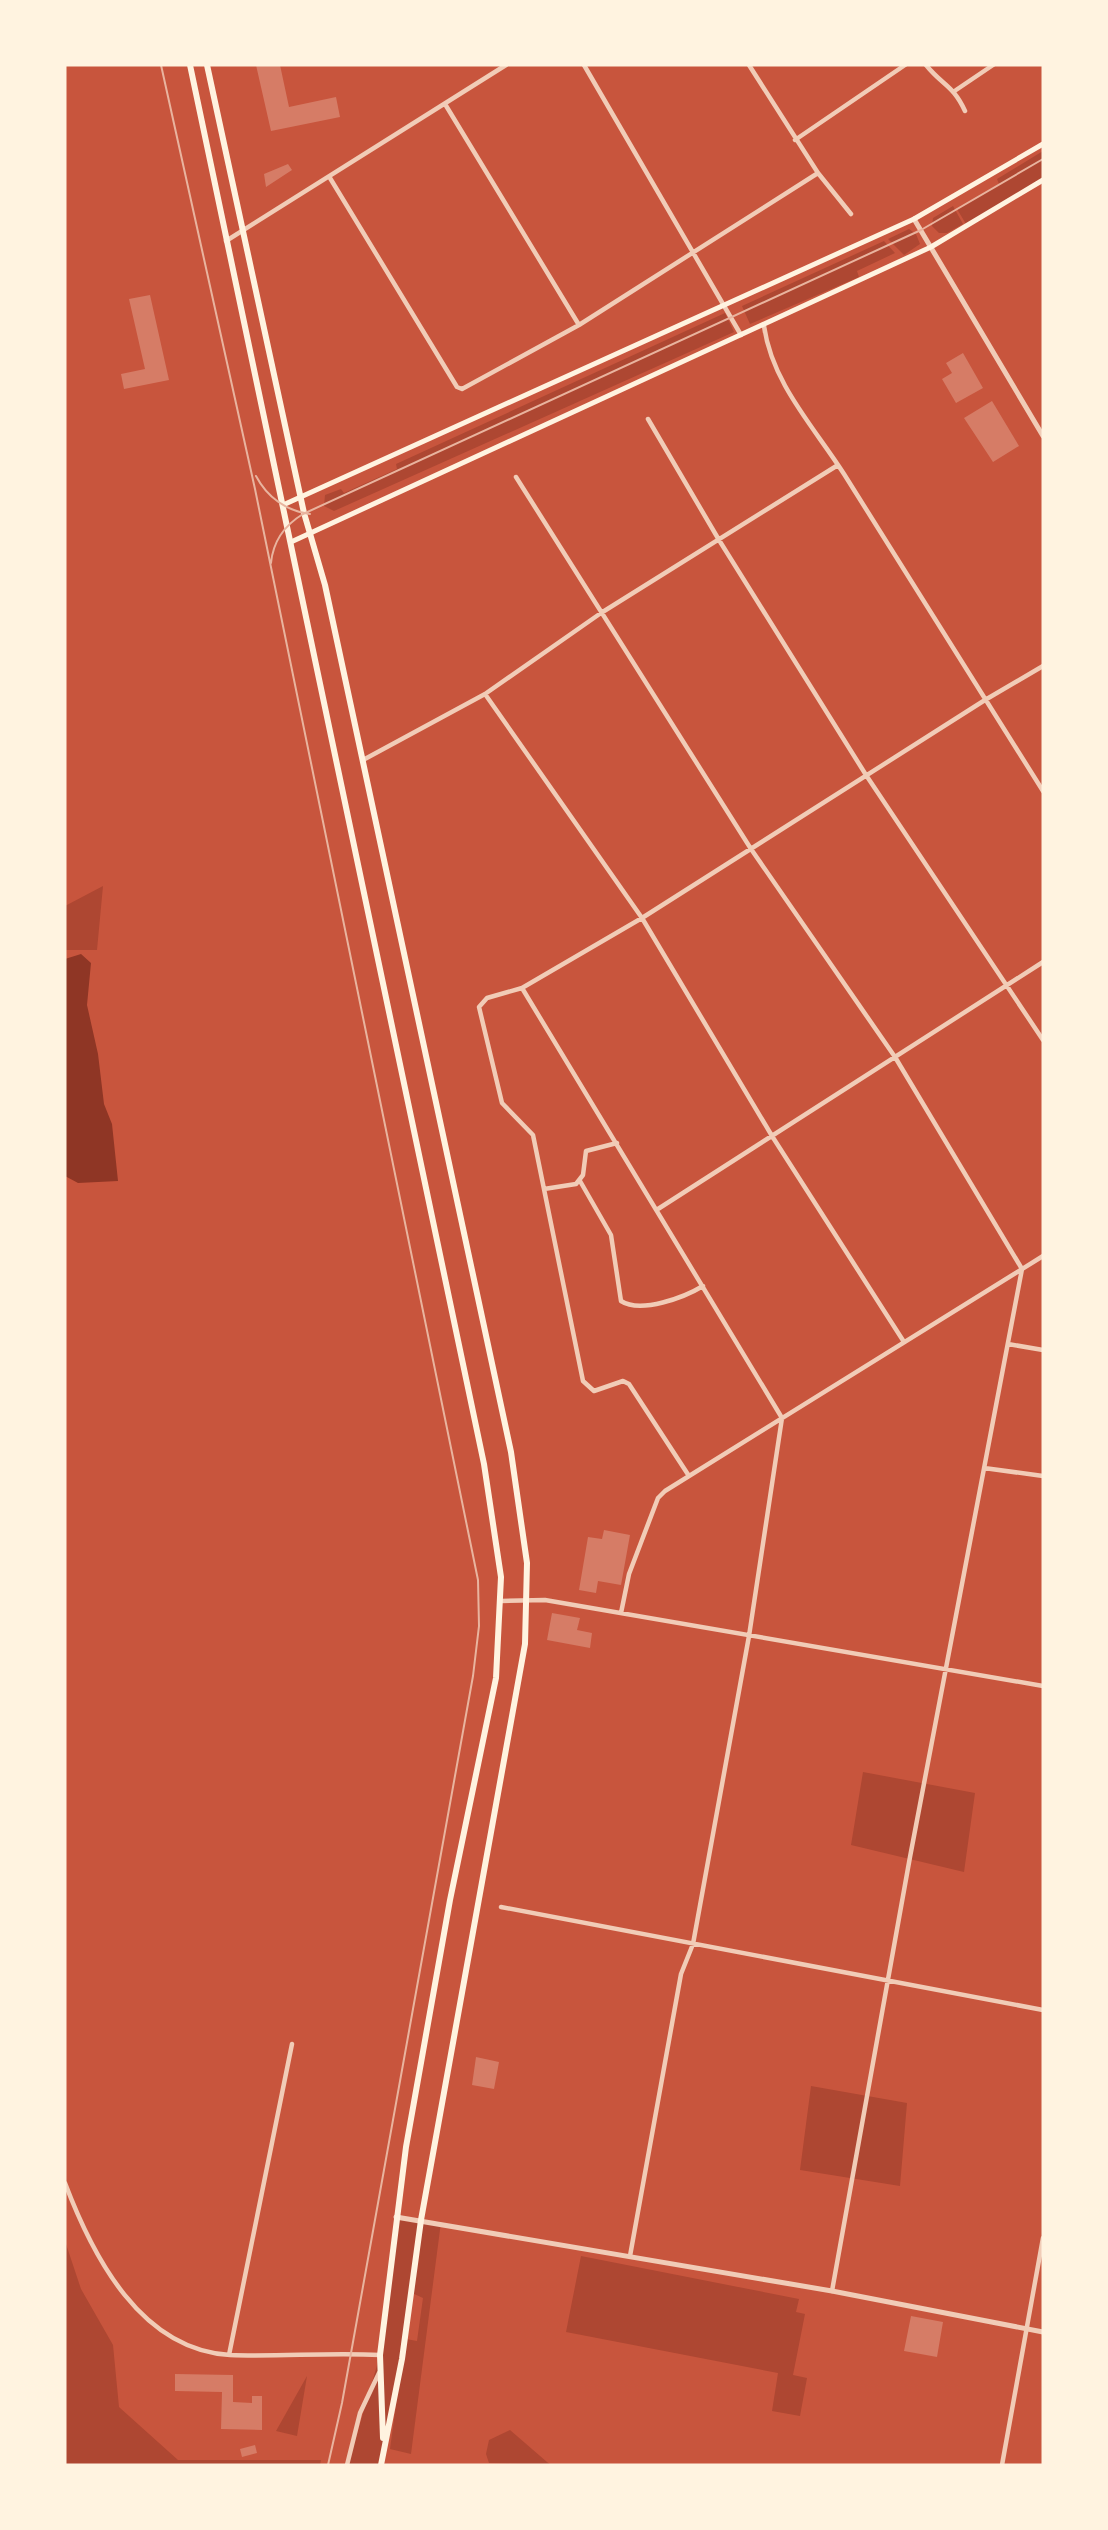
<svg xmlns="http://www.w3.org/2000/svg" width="1108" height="2530" font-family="'Times New Roman',serif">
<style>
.green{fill:#ae4732;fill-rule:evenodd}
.water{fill:#8f3625}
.building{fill:#d67c66}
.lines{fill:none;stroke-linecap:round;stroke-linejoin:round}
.minor{stroke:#f1ccb7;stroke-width:4.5}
.tertiary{stroke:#f1ccb7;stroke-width:5}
.secondary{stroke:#fff3e0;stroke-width:5}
.primary{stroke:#fff3e0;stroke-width:6}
.tram{stroke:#e9b49f;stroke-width:2}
</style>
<rect width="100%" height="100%" fill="#c8553d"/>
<path class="green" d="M 1043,151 L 1043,178 L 966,224 L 957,209 L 999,184 L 997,179 Z
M 953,206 L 963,224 L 947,233 L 939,233 L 932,226 L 933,218 Z
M 909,229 L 916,234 L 920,244 L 904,255 L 888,239 Z
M 884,241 L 895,253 L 857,271 L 859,277 L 750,324 L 742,306 Z
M 725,313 L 734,332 L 334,511 L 324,506 L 325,495 L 341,489 L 344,493 L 397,469 L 396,464 Z
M 103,886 L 97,950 L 65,950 L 65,906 Z
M 863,1772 L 975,1793 L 964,1872 L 851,1845 Z
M 811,2086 L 907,2103 L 900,2186 L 800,2170 Z
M 396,2217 L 441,2222 L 411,2454 L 390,2449 L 400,2375 L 381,2465 L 348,2465 L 380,2355 ZM 412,2293 L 423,2298 L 417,2341 L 406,2339 Z
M 65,2241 L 81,2289 L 113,2345 L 119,2407 L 178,2460 L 321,2460 L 320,2465 L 65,2465 Z
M 581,2256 L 799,2299 L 796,2312 L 805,2314 L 793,2375 L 807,2378 L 800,2416 L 772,2411 L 778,2373 L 566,2332 Z
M 307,2376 L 297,2436 L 276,2431 Z
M 510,2430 L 547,2462 L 551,2465 L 489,2463 L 486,2454 L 489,2440 Z"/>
<path class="water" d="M 81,954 L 91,963 L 87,1005 L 98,1054 L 104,1104 L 112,1124 L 118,1181 L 78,1183 L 65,1176 L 65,959 Z"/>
<path class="building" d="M 256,65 L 280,65 L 289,107 L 336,97 L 340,117 L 271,131 Z
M 288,164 L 292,170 L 266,187 L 264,174 Z
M 150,295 L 169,380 L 124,389 L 121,374 L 145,369 L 129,299 Z
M 963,353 L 983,388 L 956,403 L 942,379 L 952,373 L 946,363 Z
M 992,401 L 1019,446 L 993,462 L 964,418 Z
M 604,1530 L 630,1535 L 621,1585 L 598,1581 L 596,1593 L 579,1590 L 588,1537 L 602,1539 Z
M 552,1613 L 580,1618 L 577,1630 L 592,1633 L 590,1648 L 547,1640 Z
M 476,2057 L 499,2062 L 494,2089 L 472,2085 Z
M 911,2316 L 943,2322 L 937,2357 L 904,2351 Z
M 175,2374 L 233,2375 L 233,2402 L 252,2403 L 252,2396 L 262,2396 L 262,2430 L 221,2429 L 222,2392 L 175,2391 Z
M 255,2445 L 257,2453 L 242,2457 L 240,2449 Z"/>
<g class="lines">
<path class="minor" d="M 584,65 L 741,335
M 749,65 L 818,173 L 851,214
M 926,65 C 943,86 953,85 965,111
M 956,90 L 993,65
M 445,104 L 579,325
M 795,140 L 905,65
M 330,178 L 457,387 L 462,389 L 579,325 L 818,173
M 226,241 L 506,65
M 764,326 C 772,383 814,427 844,474 C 910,580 976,686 1043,791
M 648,419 L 719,540 L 866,775 L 1043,1040
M 516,477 L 751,849 L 895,1057 L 1022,1269 L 910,1857 L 832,2291
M 485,694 L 642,918 L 772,1136 L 904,1342
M 363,760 L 485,694 L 601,613 L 838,465
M 522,988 L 782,1418 L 749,1636 L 693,1944 L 681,1974 L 630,2256
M 580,1181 L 611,1235 L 621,1301 C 641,1314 685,1297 703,1286
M 544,1189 L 576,1184 L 583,1175 L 586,1151 L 617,1143
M 658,1209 L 1043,962
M 1008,1344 L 1043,1350
M 984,1468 L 1043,1476
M 689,1476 L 629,1384 L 623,1381 L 594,1391 L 583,1381 L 533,1135 L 502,1103 L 479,1007 L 487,998 L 522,988 L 642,918 L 985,700 L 1043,666
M 501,1601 L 545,1600 L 1043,1686
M 621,1613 L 629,1574 L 658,1498 L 665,1491 L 1043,1256
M 501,1907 L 1043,2010
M 65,2183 C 93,2257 141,2350 230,2355 C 280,2357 330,2352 380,2355
M 229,2355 L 292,2044
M 347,2465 L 360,2413 L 379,2373
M 1002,2465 L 1043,2238"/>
<path class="tertiary" d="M 914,219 L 1043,436
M 396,2217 L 832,2291 L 1043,2332"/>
<path class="secondary" d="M 283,505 L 914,219 L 1043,144
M 291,542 L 931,247 L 1043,180"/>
<path class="primary" d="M 190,65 L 484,1464 L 501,1577 L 496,1678 L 450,1900 L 406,2147 L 380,2355 L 383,2438
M 207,65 L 304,513 L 325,585 L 511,1452 L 527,1563 L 525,1644 L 421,2220 L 402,2359 L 381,2465"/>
<path class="tram" d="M 161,65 L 255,489 L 478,1580 L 479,1626 L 473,1676 L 342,2403 L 328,2465
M 256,476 C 267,497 286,511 310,514
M 271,563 C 273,542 285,525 303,514 L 921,230 L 1043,159"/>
</g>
<rect width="1108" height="2530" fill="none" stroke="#fff3e0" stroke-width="133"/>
</svg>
